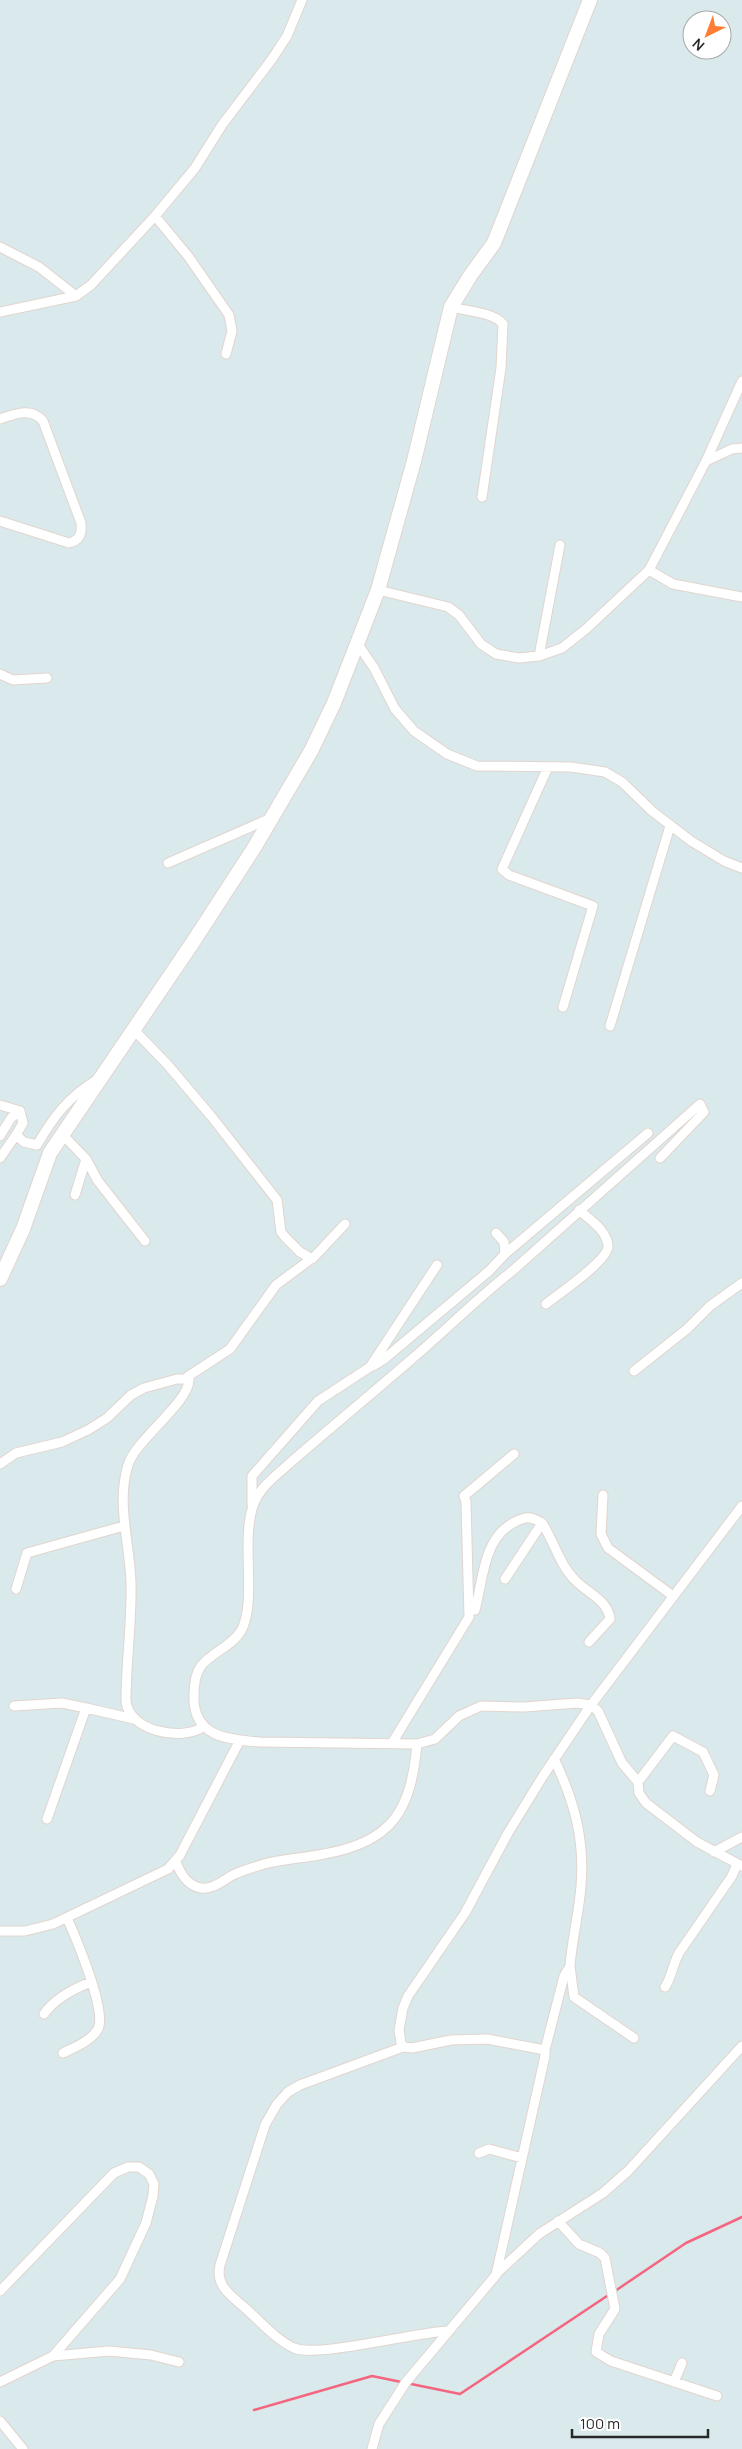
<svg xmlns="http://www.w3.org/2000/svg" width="742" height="2449" font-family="Manrope,sans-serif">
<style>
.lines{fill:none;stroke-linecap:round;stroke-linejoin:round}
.stream{stroke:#f4657f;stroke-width:2.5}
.street-casing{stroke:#e2d5ce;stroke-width:11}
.secondary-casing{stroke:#e2d5ce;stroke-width:16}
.street{stroke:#fff;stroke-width:9}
.secondary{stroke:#fff;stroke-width:14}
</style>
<rect width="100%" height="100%" fill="#d9e9ec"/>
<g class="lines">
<path class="stream" d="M 615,2291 L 686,2243 L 742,2217
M 254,2410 L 372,2376 L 460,2394 L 610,2294"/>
<defs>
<path id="street" d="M 155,216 L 188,256 L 229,315 L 232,331 L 226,354
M 0,247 L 39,267 L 76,296
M 451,307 C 466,311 493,312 503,324 L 501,368 L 482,497
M 0,312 L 76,296 L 91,285 L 155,216 L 195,168 L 222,125 L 272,59 L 287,36 L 302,0
M 0,419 C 15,414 31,407 43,421 L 81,523 C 82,534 80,540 69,543 L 0,521
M 706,461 L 732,449 L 742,448
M 649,570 L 673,584 L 742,597
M 378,590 L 448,607 L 459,615 L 481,644 L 496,654 L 519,658 L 539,656 L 562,648 L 586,629 L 649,570 L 706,461 L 742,381
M 357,643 L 374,668 L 395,709 L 414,731 L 447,754 L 477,766 L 571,767 L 605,772 L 622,782 L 652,811 L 691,841 L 724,861 L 742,868
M 539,656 L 560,545
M 0,674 L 13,680 L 47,678
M 548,767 L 502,869 L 509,875 L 593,906 L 563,1007
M 168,863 L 271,818
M 610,1026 L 670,826
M 133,1029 L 167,1064 L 211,1116 L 277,1200 L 281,1232 L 285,1237 L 300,1252 L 312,1259
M 0,1105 L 20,1111
M 62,1134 L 86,1159 L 75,1195
M 0,1136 L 11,1118 L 20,1111 L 23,1123 L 16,1135
M 0,1158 L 16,1135 L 24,1142 L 37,1145 C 54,1116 68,1097 98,1079
M 660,1158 L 704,1112 L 700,1104 L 511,1272 C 474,1301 442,1334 406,1364 C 368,1397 329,1429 291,1462 C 278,1474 262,1485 255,1501 C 239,1536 258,1600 241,1631 C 231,1647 212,1652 201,1666 C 195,1674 194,1685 194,1695 C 192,1736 227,1740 260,1742 L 417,1744 L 435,1739 L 459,1716 L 481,1706 L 524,1707 L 577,1703 L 591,1705 L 598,1711 L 622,1763 L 638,1782 L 639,1793 L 646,1803 L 697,1842 L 742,1866
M 86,1159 L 98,1181 L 145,1241
M 505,1254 L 648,1133
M 546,1304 C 557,1295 609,1260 608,1246 C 607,1230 589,1219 579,1210
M 373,1366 L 383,1360 L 489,1271 L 505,1254 L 504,1242 L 496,1233
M 634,1371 L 687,1329 L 710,1306 L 742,1283
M 187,1377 L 230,1349 L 276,1285 L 315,1256 L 345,1224
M 0,1464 L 16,1453 L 62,1442 L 88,1430 L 107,1418 L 131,1395 L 144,1388 L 177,1379 L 189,1379 C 190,1402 136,1439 128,1465 C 116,1504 130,1543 131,1583 C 132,1622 126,1662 126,1701 C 129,1732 182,1741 203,1727
M 603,1495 L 601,1534 L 608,1548 L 673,1596
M 252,1504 L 252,1476 L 318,1401 L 370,1367 L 437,1265
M 542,1523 C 554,1541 559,1564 575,1580 C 587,1593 608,1600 610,1619 L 589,1642
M 16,1589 L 27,1553 L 124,1526
M 469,1610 L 475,1610 C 483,1581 483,1539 513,1523 C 526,1516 530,1516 542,1523 L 505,1579
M 14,1706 L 62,1703 L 86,1708
M 392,1743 L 469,1617 L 466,1502 L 464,1496 L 514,1454
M 638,1782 L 673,1736 L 703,1752 L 714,1775 L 710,1791
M 47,1819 L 86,1708 L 134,1719
M 714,1852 L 742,1837
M 176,1862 C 180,1873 188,1886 201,1888 C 214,1890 224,1879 235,1874 C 244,1870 255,1867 264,1864 C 284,1859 304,1858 324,1854 C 393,1842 411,1810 417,1744
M 0,1931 L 25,1931 L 53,1924 L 168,1869 L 180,1855 L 240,1740
M 570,1966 L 574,1997 L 634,2038
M 665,1987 C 672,1976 673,1964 679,1953 L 732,1876 L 737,1864
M 44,2014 C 55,1998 73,1989 91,1982
M 403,2047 L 300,2085 L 288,2092 L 277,2104 L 265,2125 L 220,2265 C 215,2285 230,2295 244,2307 C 259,2320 276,2340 294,2348 C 318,2358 416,2332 448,2331
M 545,2050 L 564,1976 L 570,1966 C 572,1939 579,1913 581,1886 C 585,1840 574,1800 554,1759
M 63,2053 C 75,2047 91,2041 98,2029 C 107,2011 76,1938 67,1918
M 479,2153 L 489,2149 L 522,2158
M 558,2221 L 579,2244 L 600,2253 L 605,2258 L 615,2309 L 599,2334 L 596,2352 L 611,2361 L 717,2396
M 496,2274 L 539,2234 L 603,2193 L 628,2171 L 742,2046
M 0,2291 L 114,2173 L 128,2167 L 139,2167 L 149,2174 L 154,2184 L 153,2196 L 146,2223 L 120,2279 L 53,2356 L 0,2382
M 53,2356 L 109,2351 L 151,2355 L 179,2362
M 674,2382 L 682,2363
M 0,2421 L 23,2449
M 372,2449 L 379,2424 L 406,2382 L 496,2275 L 545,2056 L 545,2050 L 487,2039 L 451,2040 L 412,2048 L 404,2047 L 401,2043 L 399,2030 L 403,2008 L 408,1996 L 465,1913 L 508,1833 L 543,1776 L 591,1705 L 742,1506"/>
<path id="secondary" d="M 0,1279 L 23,1229 L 50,1153 L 193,942 L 254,848 L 311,751 L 334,703 L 378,590 L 414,461 L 451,307 L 470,276 L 494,243 L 590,0"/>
</defs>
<use href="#street" class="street-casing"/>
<use href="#secondary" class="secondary-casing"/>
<use href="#street" class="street"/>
<use href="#secondary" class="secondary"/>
</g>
<g transform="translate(707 35) rotate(222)"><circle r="24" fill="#ffffff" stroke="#a9a9a9"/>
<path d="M0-4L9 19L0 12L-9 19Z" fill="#ff7d32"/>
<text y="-8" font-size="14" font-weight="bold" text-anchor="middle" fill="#282828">N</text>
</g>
<path d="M572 2429v8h136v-8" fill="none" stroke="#282828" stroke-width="2.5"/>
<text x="580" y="2429" font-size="15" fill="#282828" stroke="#ffffff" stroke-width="4" paint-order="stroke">100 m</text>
</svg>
